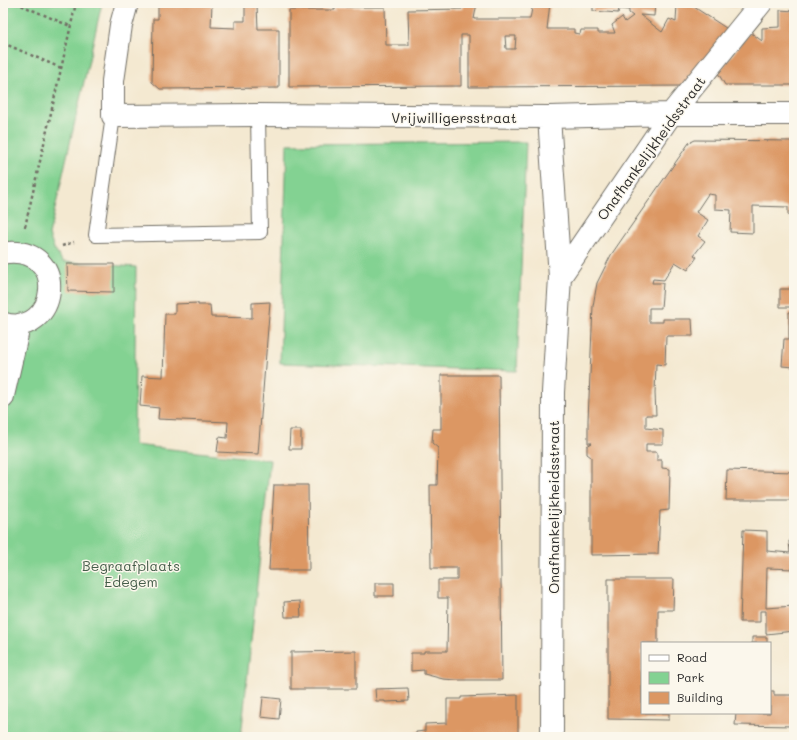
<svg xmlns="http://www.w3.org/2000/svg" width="797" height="740" font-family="Mali,sans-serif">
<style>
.green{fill:#83d292;stroke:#577e5e}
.building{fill:#dc9763;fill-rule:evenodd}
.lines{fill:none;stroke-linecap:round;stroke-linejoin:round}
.service-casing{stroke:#716e65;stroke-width:16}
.pedestrian-casing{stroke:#716e65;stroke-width:23}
.minor-casing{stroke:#716e65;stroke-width:24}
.path{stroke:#716e65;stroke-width:2.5;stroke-dasharray:3 3;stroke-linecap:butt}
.service{stroke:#fff;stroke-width:14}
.pedestrian{stroke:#fff;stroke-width:21}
.minor{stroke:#fff;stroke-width:22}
.labels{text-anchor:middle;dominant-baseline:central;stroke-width:3;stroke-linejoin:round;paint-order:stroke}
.street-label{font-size:14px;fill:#2b2b2b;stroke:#fbf7ec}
.park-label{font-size:14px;fill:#455d4a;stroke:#fbf7ec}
</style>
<rect width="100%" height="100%" fill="#fbf7ec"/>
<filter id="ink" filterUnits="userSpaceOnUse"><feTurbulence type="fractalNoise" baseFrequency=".025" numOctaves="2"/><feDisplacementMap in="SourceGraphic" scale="8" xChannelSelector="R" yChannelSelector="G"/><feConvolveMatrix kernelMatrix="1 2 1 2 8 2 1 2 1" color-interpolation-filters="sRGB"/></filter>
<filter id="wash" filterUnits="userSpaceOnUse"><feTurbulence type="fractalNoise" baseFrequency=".012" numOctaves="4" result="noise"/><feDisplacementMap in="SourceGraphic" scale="16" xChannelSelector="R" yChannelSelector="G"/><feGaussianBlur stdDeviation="0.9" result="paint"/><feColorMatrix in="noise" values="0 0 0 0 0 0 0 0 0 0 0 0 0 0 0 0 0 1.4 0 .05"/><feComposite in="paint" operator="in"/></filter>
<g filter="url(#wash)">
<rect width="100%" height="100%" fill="#f4e9d1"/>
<path class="green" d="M 3,3 L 102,3 L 49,235 L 54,249 L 63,262 L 136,267 L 134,445 L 270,460 L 241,737 L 3,737 Z
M 526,142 L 517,371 L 280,363 L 287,144 Z"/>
<g id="blocks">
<path class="building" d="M 162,3 L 212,3 L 211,27 L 235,28 L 235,21 L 245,21 L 245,5 L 257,5 L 258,29 L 279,29 L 279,88 L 160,89 L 152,82 L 153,19 L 158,19 L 158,4 L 162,4 Z
M 463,3 L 477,3 L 474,19 L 530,19 L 533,3 L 550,3 L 547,29 L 574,29 L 574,33 L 580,34 L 581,30 L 598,30 L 598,33 L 615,33 L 612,25 L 622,17 L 625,22 L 633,16 L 629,13 L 629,10 L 619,9 L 618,13 L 593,11 L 593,3 L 655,3 L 654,16 L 640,15 L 662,32 L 669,19 L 676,22 L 677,3 L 688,3 L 732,32 L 688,86 L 469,87 L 469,35 L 461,35 L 461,86 L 289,87 L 289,10 L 335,10 L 335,7 L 385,7 L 386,45 L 409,45 L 408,10 L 462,9 ZM 505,36 L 516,36 L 515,49 L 506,49 Z
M 699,3 L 738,3 L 737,7 L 699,4 Z
M 780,10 L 794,11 L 794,85 L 725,85 L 718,73 L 750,32 L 762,41 L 762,28 L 780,27 Z
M 695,140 L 794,141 L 794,215 L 788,215 L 788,207 L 753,206 L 753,233 L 730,232 L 731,210 L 715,209 L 715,195 L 708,194 L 696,212 L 708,220 L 698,236 L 705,241 L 694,255 L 697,257 L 688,270 L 675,262 L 664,280 L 653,279 L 652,283 L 663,283 L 661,308 L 649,308 L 649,322 L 663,322 L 663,319 L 692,319 L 693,336 L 666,336 L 665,365 L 656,364 L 655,393 L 656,415 L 646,415 L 646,428 L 663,430 L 663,444 L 646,444 L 646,452 L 657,452 L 657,460 L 662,460 L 662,468 L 670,469 L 669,510 L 660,511 L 658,554 L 591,555 L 591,457 L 587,454 L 587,446 L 592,443 L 588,443 L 588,420 L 593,306 L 597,283 L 611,255 L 624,236 L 689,143 Z
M 67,264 L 114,264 L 114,292 L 68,291 Z
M 780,289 L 794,289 L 794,307 L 780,307 Z
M 270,302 L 258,454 L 217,452 L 219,437 L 227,438 L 228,422 L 158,419 L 159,408 L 140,406 L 142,376 L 163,377 L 165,314 L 175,314 L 175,304 L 198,303 L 198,305 L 210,305 L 211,317 L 252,318 L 252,303 Z
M 789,312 L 794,312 L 794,367 L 782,366 L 784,339 L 789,339 Z
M 441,375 L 499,375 L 502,680 L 457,680 L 443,679 L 424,674 L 424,670 L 411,671 L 411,653 L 424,653 L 424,651 L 447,651 L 448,598 L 438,598 L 438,580 L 457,580 L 457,568 L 431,568 L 430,485 L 437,485 L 438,448 L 432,443 L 433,429 L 441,429 Z
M 290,430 L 301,430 L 301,449 L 289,449 Z
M 727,470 L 794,472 L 794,500 L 726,500 Z
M 274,485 L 308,485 L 309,570 L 269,570 Z
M 743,530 L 767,531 L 767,551 L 790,553 L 789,541 L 794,540 L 794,569 L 767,568 L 766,608 L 794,606 L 794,631 L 766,634 L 766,611 L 760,611 L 760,622 L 740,622 Z
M 608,579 L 674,579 L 673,610 L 658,610 L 658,643 L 642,643 L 642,713 L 669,713 L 669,720 L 608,719 Z
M 375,583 L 394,583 L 394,596 L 375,596 Z
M 300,601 L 301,617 L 285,617 L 284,602 Z
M 752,637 L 767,637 L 767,643 L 752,643 Z
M 356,651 L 356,689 L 291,689 L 291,652 Z
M 408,688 L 409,701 L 385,702 L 385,701 L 376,701 L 375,689 Z
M 770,691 L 774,691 L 774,695 L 794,695 L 794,726 L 735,725 L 736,713 L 770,713 Z
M 518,695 L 518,737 L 416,737 L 416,732 L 425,731 L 425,724 L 447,723 L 447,699 L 461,699 L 461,697 Z
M 263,697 L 281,699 L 279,719 L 261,717 Z"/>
</g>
</g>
<g filter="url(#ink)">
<use href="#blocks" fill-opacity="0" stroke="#716e65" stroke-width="1"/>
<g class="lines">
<defs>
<path id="service" d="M 113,116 L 96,235 L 260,232 L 258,115"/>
<path id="pedestrian" d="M 3,253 C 72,243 58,340 3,323
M 3,398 L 20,324"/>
<path id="minor" d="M 127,3 L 121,25 L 113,81 L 113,116 L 258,115 L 549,117 L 671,114 L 794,114
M 549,117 L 560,277 L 553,392 L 552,737
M 560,277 L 671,114 L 761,3"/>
</defs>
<use href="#service" class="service-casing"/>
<use href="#pedestrian" class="pedestrian-casing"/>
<use href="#minor" class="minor-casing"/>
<path class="path" d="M 16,3 L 70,26
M 3,43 L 61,68
M 25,227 L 76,3
M 62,246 L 74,242"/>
<use href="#service" class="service"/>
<use href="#pedestrian" class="pedestrian"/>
<use href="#minor" class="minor"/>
</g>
</g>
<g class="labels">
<g class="street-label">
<text x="454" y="117">Vrijwilligersstraat</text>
<text transform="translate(651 148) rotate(-54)">Onafhankelijkheidsstraat</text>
<text transform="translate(553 507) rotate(-90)">Onafhankelijkheidsstraat</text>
</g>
<g class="park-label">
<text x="131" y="565">Begraafplaats<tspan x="131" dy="16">Edegem</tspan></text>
</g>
</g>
<rect width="797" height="740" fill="none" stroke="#fbf7ec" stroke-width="16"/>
<rect x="641" y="642" width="130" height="72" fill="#fbf7ec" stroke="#a8a59f"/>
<rect x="649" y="655" width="20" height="6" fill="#ffffff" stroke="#a8a59f"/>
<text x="677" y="662" font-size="12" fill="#2b2b2b">Road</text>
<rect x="649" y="672" width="20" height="12" fill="#83d292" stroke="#a8a59f"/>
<text x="677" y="682" font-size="12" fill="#2b2b2b">Park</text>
<rect x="649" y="692" width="20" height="12" fill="#dc9763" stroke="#a8a59f"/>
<text x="677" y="702" font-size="12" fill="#2b2b2b">Building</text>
</svg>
